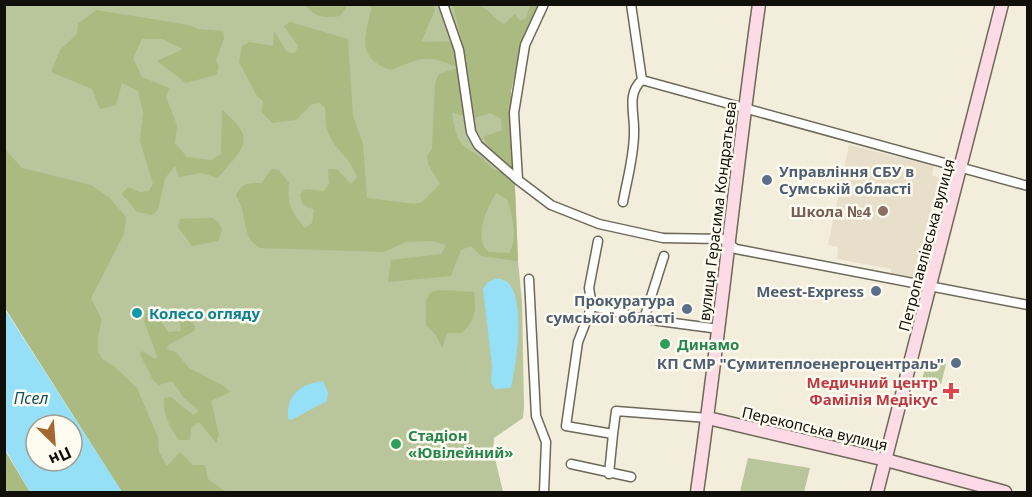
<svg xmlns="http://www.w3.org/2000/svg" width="1032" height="497" font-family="'Noto Sans',sans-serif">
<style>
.education{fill:#e8dfca}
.green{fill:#b9c59a}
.forest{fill:#abba80;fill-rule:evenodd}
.water{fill:#95e0f7;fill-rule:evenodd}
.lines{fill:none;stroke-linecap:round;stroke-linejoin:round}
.street-casing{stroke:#6d6858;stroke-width:11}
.secondary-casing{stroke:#6d6858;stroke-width:15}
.street{stroke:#fff;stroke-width:8}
.secondary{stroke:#fcdae6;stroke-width:12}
.service-dot{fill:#5c6f8a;stroke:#fefbf0;stroke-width:2}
.education-dot{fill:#8d6e63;stroke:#fefbf0;stroke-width:2}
.culture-dot{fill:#0f9aa8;stroke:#fefbf0;stroke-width:2}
.leisure-dot{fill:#2e9e5b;stroke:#fefbf0;stroke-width:2}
.health-dot{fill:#e0444e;stroke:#fefbf0;stroke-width:2}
.labels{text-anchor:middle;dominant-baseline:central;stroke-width:5;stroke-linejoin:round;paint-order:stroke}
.service-label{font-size:15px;font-weight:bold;fill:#4e5e75;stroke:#fefbf0;text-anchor:end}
.street-label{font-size:15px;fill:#110f09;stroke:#fefbf0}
.education-label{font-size:15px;font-weight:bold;fill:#785e54;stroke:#fefbf0;text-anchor:end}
.culture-label{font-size:15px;font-weight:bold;fill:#0d838f;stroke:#fefbf0;text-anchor:start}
.leisure-label{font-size:15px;font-weight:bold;fill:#27864d;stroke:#fefbf0;text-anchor:start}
.health-label{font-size:15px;font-weight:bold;fill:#be3a42;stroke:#fefbf0;text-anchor:end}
.water-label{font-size:16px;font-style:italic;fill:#105160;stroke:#fefbf0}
</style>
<rect width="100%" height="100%" fill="#f3eddb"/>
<path class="education" d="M 849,145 L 934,166 L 932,175 L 940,178 L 913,277 L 891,273 L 891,269 L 837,259 L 838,247 L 828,245 Z"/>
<path class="green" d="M 5,5 L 539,5 L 521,45 L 511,91 L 518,261 L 522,302 L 524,407 L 523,418 L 494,438 L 493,450 L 503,492 L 122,492 L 5,308 Z
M 928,359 L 946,364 L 941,384 L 922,379 Z
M 748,458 L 810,468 L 804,492 L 740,492 Z"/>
<path class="forest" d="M 306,5 L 346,5 L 346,8 L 340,16 C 326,18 314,18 306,5 Z
M 372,5 L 433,5 L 435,10 L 421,42 L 462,41 L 453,5 C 466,5 480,2 489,12 C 495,17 496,20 504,24 L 515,14 L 520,21 L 526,18 L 530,5 L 539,5 L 521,45 L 511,91 L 518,261 L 481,256 L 471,246 L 461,250 L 451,276 L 388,282 L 391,260 L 441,254 L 446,245 L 433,241 L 406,242 L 384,252 L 260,248 C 240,237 249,215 236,196 C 241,182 249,183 262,183 L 271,169 L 279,170 L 289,183 C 287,203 291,213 305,228 L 312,223 L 314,209 C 304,207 301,204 300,194 L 306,189 L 324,191 L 329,184 L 328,169 L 337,169 L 351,184 L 357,177 C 350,156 335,151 328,132 C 325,125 326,115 325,108 L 320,103 L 312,104 L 296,120 L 272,123 L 262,112 L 263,101 L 257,96 L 239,62 L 242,46 L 249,42 L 273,46 L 274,31 L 287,52 L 295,53 L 298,46 L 284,26 L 290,22 L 348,39 L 353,116 L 363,144 L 367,198 L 414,204 L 422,202 L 440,184 L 428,164 L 427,156 L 432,149 L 435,83 L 439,74 L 457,68 C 429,53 421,58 391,70 C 354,58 366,35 372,5 ZM 452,112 L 472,119 L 490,113 L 501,119 L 502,130 L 483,137 L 505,172 L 494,170 C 469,141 458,158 452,112 ZM 496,193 L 507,199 C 512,214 519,239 509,253 L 488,252 C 473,235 487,209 496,193 Z
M 96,10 L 189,25 L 198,29 L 223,31 L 224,39 L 216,60 L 219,67 L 216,75 L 186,83 L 157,61 L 183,49 L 162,39 L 142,39 L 133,58 L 142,77 L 169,88 L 166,97 L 177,125 L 175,143 L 187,157 L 211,160 L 221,154 L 222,110 C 258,140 244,146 218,178 L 202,173 L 179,177 L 175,166 L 165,178 L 158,210 L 152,215 L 137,212 L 122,194 L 128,187 L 140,192 L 149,191 L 153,184 L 140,141 L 143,113 L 138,91 L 122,83 L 116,105 L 100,109 L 92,89 L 51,72 L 60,50 L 77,34 L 78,24 Z
M 4,148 L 22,168 L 91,185 L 110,198 L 126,217 L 124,234 L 91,298 L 102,320 L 98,336 L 98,352 L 102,359 L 114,366 L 137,388 L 158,437 L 159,452 L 167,466 L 180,452 L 193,465 L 205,465 L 208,479 L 226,492 L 122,492 L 5,308 Z
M 213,218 L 219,223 L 222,230 L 218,241 L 192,246 L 178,227 L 180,219 Z
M 438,290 L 474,292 C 476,310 476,320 462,333 L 447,333 L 442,348 L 436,335 L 426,325 L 426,301 L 430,293 Z
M 147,309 L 157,315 L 168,332 L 181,331 L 179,315 L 183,313 L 190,316 L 195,327 L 194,331 L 170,344 L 166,349 L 176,352 L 189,368 L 224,386 L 230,392 L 211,401 L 219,435 L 216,443 L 201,424 L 197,423 L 191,428 L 190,440 L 179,440 C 170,428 162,413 164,398 L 171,397 L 193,415 L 198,412 L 197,409 L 184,398 L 172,381 L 159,385 L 153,380 L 140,354 L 142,351 L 155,359 L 157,356 L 144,321 Z
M 4,449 L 27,487 L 30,492 L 5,492 Z"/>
<path class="water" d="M 495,279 C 531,274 516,367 511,388 L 495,389 L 491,383 L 492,366 L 483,289 L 488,282 Z
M 4,308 L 122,492 L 30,492 L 27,487 L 5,449 ZM 36,425 L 72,425 L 72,461 L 36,461 Z
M 323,381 L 328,393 L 327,401 L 291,420 L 288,419 C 286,395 300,384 323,381 Z"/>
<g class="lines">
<defs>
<path id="street" d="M 443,4 L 459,50 L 471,132 L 478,145 L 518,180
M 544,4 L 525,45 L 514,113 L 518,180 L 551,205 L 599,224 L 663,238 L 722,239 L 736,249 L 1028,305
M 631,4 L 642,80
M 623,202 C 627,180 634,156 634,133 C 635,114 626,94 642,80 L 1028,186
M 598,241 L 589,288 L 592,306 L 578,342 L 566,426 L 613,434 L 616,411 L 708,418
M 529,279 L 536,416 L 546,442 L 544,492
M 592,306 L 644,319 L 719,329
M 644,319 L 664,256
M 571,464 L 631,477
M 609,474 L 613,434"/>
<path id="secondary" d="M 708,418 L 886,460 L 1005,492
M 697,492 C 720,330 736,167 759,4
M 877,492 L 1002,4"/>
</defs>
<use href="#street" class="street-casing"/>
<use href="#secondary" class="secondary-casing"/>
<use href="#street" class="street"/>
<use href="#secondary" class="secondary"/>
</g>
<g class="service-dot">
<circle cx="767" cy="180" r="6"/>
<circle cx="876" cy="291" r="6"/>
<circle cx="687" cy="309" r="6"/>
<circle cx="956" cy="363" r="6"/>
</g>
<circle class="education-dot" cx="883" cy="211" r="6"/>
<circle class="culture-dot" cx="137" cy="313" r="6"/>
<g class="leisure-dot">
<circle cx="665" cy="344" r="6"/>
<circle cx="396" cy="444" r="6"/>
</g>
<path class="health-dot" d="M948 382h6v6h6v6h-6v6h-6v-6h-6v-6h6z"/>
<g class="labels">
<g class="service-label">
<text x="779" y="171" text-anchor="start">Управління СБУ в<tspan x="779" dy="17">Сумській області</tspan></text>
<text x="864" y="291">Meest-Express</text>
<text x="675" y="300">Прокуратура<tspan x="675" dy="17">сумської області</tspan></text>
<text x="944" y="363">КП СМР "Сумитеплоенергоцентраль"</text>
</g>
<g class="street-label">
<text transform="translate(717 211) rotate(-83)">вулиця Герасима Кондратьєва</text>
<text transform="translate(926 245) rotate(-75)">Петропавлівська вулиця</text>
<text transform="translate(815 428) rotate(13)">Перекопська вулиця</text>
</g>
<g class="education-label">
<text x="871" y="211">Школа №4</text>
</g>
<g class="culture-label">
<text x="149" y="313">Колесо огляду</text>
</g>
<g class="leisure-label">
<text x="677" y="344">Динамо</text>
<text x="408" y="435">Стадіон<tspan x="408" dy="17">«Ювілейний»</tspan></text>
</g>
<g class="health-label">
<text x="938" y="382">Медичний центр<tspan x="938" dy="17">Фамілія Медікус</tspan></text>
</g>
<g class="water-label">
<text x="31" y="398">Псел</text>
</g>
</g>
<rect width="1032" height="497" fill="none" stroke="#110f09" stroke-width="12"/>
<g transform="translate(54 443) rotate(155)"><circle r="28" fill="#fefbf0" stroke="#9f9d94" stroke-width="1.5"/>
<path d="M0-4.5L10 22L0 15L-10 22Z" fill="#a6672e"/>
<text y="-9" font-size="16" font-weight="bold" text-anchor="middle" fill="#110f09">Пн</text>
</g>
</svg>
